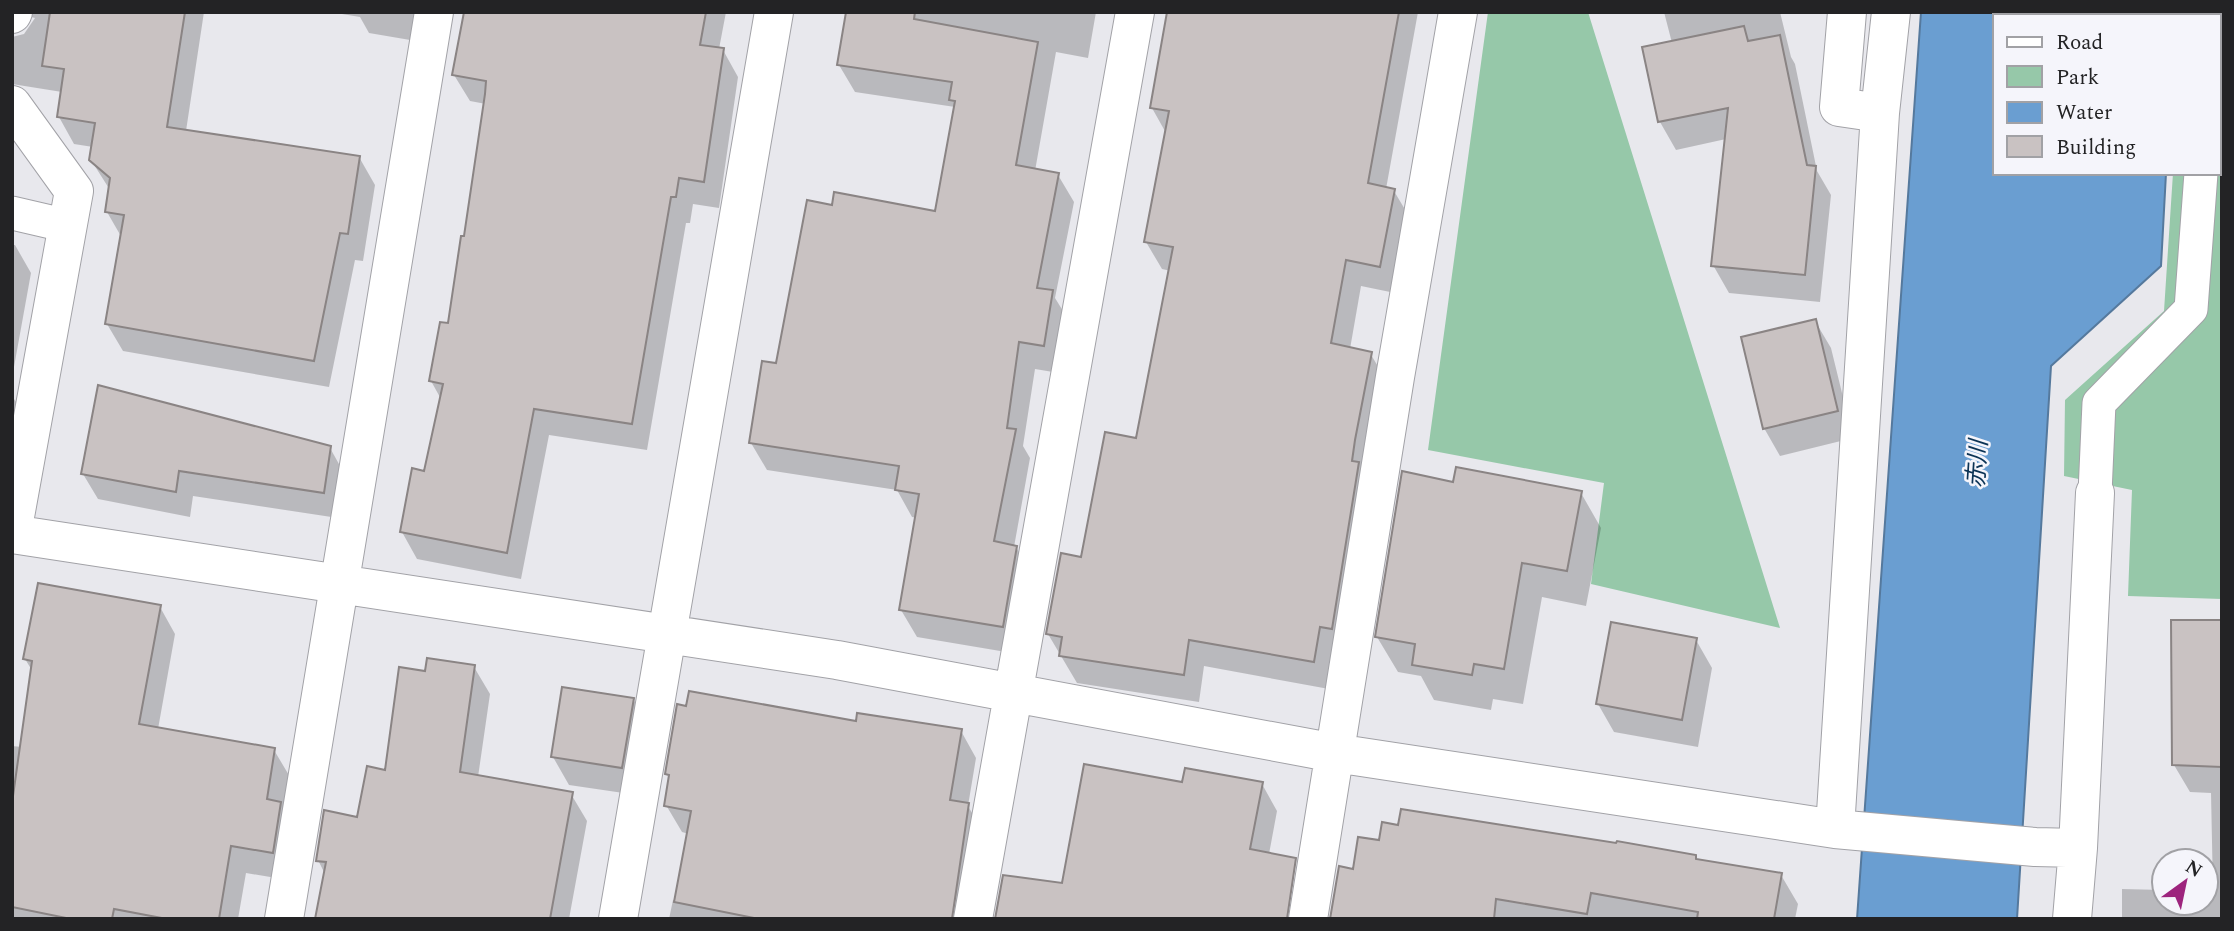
<svg xmlns="http://www.w3.org/2000/svg" width="2234" height="931" font-family="Spectral,'Noto Sans JP',serif">
<style>
.green{fill:#96c8a9}
.water{fill:#6a9ed1;stroke:#55799d;stroke-width:2}
.shadow{fill:#0003}
.building{fill:#c9c2c2;stroke:#8a8484;stroke-width:2}
.lines{fill:none;stroke-linecap:round;stroke-linejoin:round}
.lane-casing{stroke:#a2a2a7;stroke-width:35}
.street-casing{stroke:#a2a2a7;stroke-width:40}
.lane{stroke:#fff;stroke-width:33}
.street{stroke:#fff;stroke-width:38}
.labels{text-anchor:middle;dominant-baseline:central;stroke-width:5;stroke-linejoin:round;paint-order:stroke}
.water-label{font-size:24px;font-style:italic;fill:#0b3355;stroke:#f5f5fb}
</style>
<rect width="100%" height="100%" fill="#e8e8ed"/>
<path class="green" d="M 1488,12 L 1588,12 L 1780,628 L 1591,584 L 1604,483 L 1428,450 Z
M 2136,12 L 2222,13 L 2222,599 L 2128,596 L 2132,490 L 2064,476 L 2065,400 L 2164,311 L 2173,173 L 2218,173 L 2218,16 L 2136,16 Z"/>
<path class="water" d="M 1921,12 L 2073,12 L 2074,16 L 1994,16 L 1994,173 L 2166,173 L 2161,266 L 2051,366 L 2017,919 L 1857,919 Z"/>
<path class="shadow" d="M 12,12 L 204,12 L 186,131 L 359,157 L 375,185 L 363,261 L 355,260 L 329,387 L 123,351 L 107,324 L 122,238 L 107,212 L 110,190 L 91,160 L 93,147 L 74,144 L 59,117 L 62,92 L 12,84 L 12,37 L 24,34 L 35,18 Z
M 330,12 L 420,12 L 416,41 L 369,33 L 360,17 Z
M 466,12 L 726,12 L 719,49 L 723,50 L 738,77 L 719,208 L 693,204 L 690,223 L 686,223 L 647,450 L 549,435 L 521,579 L 417,559 L 402,532 L 425,473 L 441,399 L 431,381 L 450,326 L 486,104 L 470,101 L 454,75 Z
M 847,12 L 1096,12 L 1088,58 L 1056,52 L 1035,171 L 1058,175 L 1074,202 L 1055,298 L 1068,319 L 1059,373 L 1035,369 L 1023,446 L 1030,458 L 1014,547 L 1016,547 L 1032,575 L 1018,654 L 917,637 L 901,610 L 917,518 L 912,517 L 897,490 L 767,470 L 751,443 L 833,207 L 937,214 L 955,107 L 855,92 L 839,65 Z
M 1180,12 L 1418,12 L 1386,189 L 1394,191 L 1410,218 L 1395,293 L 1361,286 L 1350,349 L 1370,353 L 1386,380 L 1329,689 L 1204,666 L 1199,702 L 1077,683 L 1048,634 L 1138,441 L 1171,271 L 1162,269 L 1146,242 L 1166,133 L 1152,108 Z
M 1664,12 L 1780,12 L 1791,57 L 1795,64 L 1817,171 L 1831,195 L 1820,302 L 1729,293 L 1713,265 L 1726,139 L 1676,150 L 1660,122 L 1644,49 L 1672,43 Z
M 2166,12 L 2222,12 L 2222,16 L 2167,14 Z
M 12,245 L 15,245 L 31,273 L 12,378 Z
M 1815,321 L 1831,348 L 1853,438 L 1780,456 L 1764,428 Z
M 12,396 L 16,402 L 12,426 Z
M 330,448 L 344,473 L 338,518 L 193,496 L 190,517 L 98,499 L 83,474 Z
M 1455,484 L 1581,493 L 1601,528 L 1586,606 L 1542,597 L 1523,704 L 1493,699 L 1491,710 L 1434,700 L 1421,676 L 1398,672 L 1377,637 Z
M 160,607 L 175,634 L 158,729 L 274,750 L 290,777 L 288,880 L 246,873 L 238,919 L 12,919 L 17,889 L 12,881 L 12,746 L 22,747 L 33,672 L 25,659 Z
M 2222,622 L 2222,919 L 2122,919 L 2122,889 L 2164,890 L 2164,903 L 2206,903 L 2206,891 L 2213,891 L 2211,793 L 2190,792 L 2174,765 Z
M 1696,640 L 1712,668 L 1698,747 L 1614,732 L 1598,704 Z
M 474,667 L 490,694 L 478,777 L 571,794 L 587,821 L 569,919 L 317,919 L 325,874 L 318,860 L 359,819 L 387,772 L 427,673 Z
M 633,699 L 649,727 L 637,795 L 569,785 L 553,757 Z
M 857,723 L 961,731 L 976,758 L 968,806 L 983,832 L 955,919 L 949,907 L 951,919 L 669,919 L 673,900 L 676,901 L 689,834 L 682,832 L 666,805 L 670,780 L 667,774 Z
M 1183,784 L 1262,784 L 1277,811 L 1269,854 L 1278,856 L 1293,883 L 1286,919 L 1063,885 Z
M 1380,842 L 1695,856 L 1698,861 L 1781,875 L 1798,904 L 1795,919 L 1368,919 Z"/>
<path class="building" d="M 50,12 L 185,12 L 167,127 L 360,156 L 348,234 L 340,233 L 314,361 L 105,324 L 124,215 L 105,212 L 110,178 L 89,160 L 95,123 L 57,117 L 64,69 L 42,66 Z
M 464,12 L 706,12 L 700,45 L 724,48 L 704,182 L 679,178 L 676,197 L 671,197 L 632,424 L 534,409 L 507,553 L 400,532 L 412,468 L 424,471 L 443,384 L 429,381 L 440,322 L 448,323 L 461,236 L 464,236 L 485,94 L 486,81 L 452,75 Z
M 846,12 L 915,12 L 914,19 L 1038,42 L 1016,165 L 1059,173 L 1037,288 L 1053,290 L 1044,346 L 1019,342 L 1007,428 L 1016,429 L 994,541 L 1017,546 L 1003,627 L 899,610 L 919,494 L 895,490 L 899,466 L 749,443 L 762,361 L 776,363 L 807,200 L 832,205 L 834,192 L 935,211 L 955,101 L 949,100 L 952,82 L 837,65 Z
M 1167,12 L 1399,12 L 1368,183 L 1395,189 L 1380,267 L 1346,260 L 1331,343 L 1372,352 L 1355,440 L 1352,461 L 1359,462 L 1332,629 L 1320,627 L 1314,662 L 1189,640 L 1184,675 L 1059,656 L 1062,637 L 1046,634 L 1061,553 L 1081,557 L 1105,432 L 1136,438 L 1173,247 L 1144,242 L 1169,111 L 1150,108 Z
M 1744,26 L 1748,41 L 1780,35 L 1807,165 L 1816,166 L 1805,275 L 1711,266 L 1728,108 L 1658,122 L 1642,47 Z
M 1816,319 L 1838,411 L 1763,429 L 1741,337 Z
M 98,385 L 331,446 L 324,493 L 179,471 L 176,492 L 81,474 Z
M 1456,467 L 1582,491 L 1567,571 L 1522,563 L 1504,669 L 1474,664 L 1472,675 L 1412,665 L 1415,644 L 1375,637 L 1402,471 L 1453,482 Z
M 38,583 L 161,605 L 139,724 L 275,748 L 267,799 L 281,802 L 273,853 L 231,846 L 219,919 L 167,919 L 114,909 L 112,919 L 71,919 L 12,907 L 12,803 L 32,661 L 23,659 Z
M 2171,620 L 2222,620 L 2222,767 L 2172,765 Z
M 1611,622 L 1697,638 L 1682,720 L 1596,704 Z
M 427,658 L 475,665 L 460,772 L 573,792 L 550,919 L 315,919 L 326,862 L 316,861 L 324,810 L 357,817 L 367,766 L 385,770 L 399,667 L 425,671 Z
M 562,687 L 634,698 L 622,768 L 551,757 Z
M 689,691 L 856,721 L 857,713 L 962,729 L 950,800 L 969,803 L 952,919 L 759,919 L 674,902 L 691,811 L 664,806 L 669,775 L 665,774 L 677,704 L 686,706 Z
M 1084,764 L 1182,782 L 1185,768 L 1263,782 L 1250,849 L 1296,858 L 1287,919 L 995,919 L 1003,875 L 1062,883 Z
M 1401,809 L 1616,843 L 1617,841 L 1696,855 L 1696,859 L 1782,873 L 1774,919 L 1697,919 L 1698,912 L 1591,893 L 1587,914 L 1496,899 L 1494,919 L 1330,919 L 1339,866 L 1353,869 L 1358,837 L 1379,840 L 1382,822 L 1398,825 Z"/>
<g class="lines">
<defs>
<path id="lane" d="M 2111,12 L 2111,16
M 12,213 L 68,226
M 2095,493 L 2099,403 L 2191,309 L 2201,173"/>
<path id="street" d="M 1847,12 L 1839,107 L 1880,113
M 12,14 L 13,12
M 12,105 L 74,191 L 12,533
M 12,534 L 837,660 L 1335,753 L 1835,829 L 2035,847 L 2078,848
M 1835,829 L 1880,113 L 1891,12
M 284,919 L 434,12
M 618,919 L 774,12
M 973,919 L 1135,12
M 1308,919 L 1395,377 L 1458,12
M 2072,919 L 2078,848 L 2095,493"/>
</defs>
<use href="#lane" class="lane-casing"/>
<use href="#street" class="street-casing"/>
<use href="#lane" class="lane"/>
<use href="#street" class="street"/>
</g>
<g class="labels">
<g class="water-label">
<text transform="translate(1978 464) rotate(-86)">赤川</text>
</g>
</g>
<rect width="2234" height="931" fill="none" stroke="#232325" stroke-width="28"/>
<rect x="1993" y="14" width="228" height="161" fill="#f5f5fb" stroke="#a1a1a5" stroke-width="2"/>
<rect x="2007" y="37" width="35" height="10" fill="#ffffff" stroke="#a1a1a5" stroke-width="2"/>
<text x="2056" y="49" font-size="21" fill="#232325">Road</text>
<rect x="2007" y="66" width="35" height="21" fill="#96c8a9" stroke="#a1a1a5" stroke-width="2"/>
<text x="2056" y="84" font-size="21" fill="#232325">Park</text>
<rect x="2007" y="102" width="35" height="21" fill="#6a9ed1" stroke="#a1a1a5" stroke-width="2"/>
<text x="2056" y="119" font-size="21" fill="#232325">Water</text>
<rect x="2007" y="136" width="35" height="21" fill="#c9c2c2" stroke="#a1a1a5" stroke-width="2"/>
<text x="2056" y="154" font-size="21" fill="#232325">Building</text>
<g transform="translate(2185 882) rotate(33)"><circle r="33" fill="#f5f5fb" stroke="#a1a1a5" stroke-width="2"/>
<path d="M0-5L12 26L0 18L-12 26Z" fill="#9d247d"/>
<text y="-10" font-size="19" font-weight="bold" text-anchor="middle" fill="#232325">N</text>
</g>
</svg>
